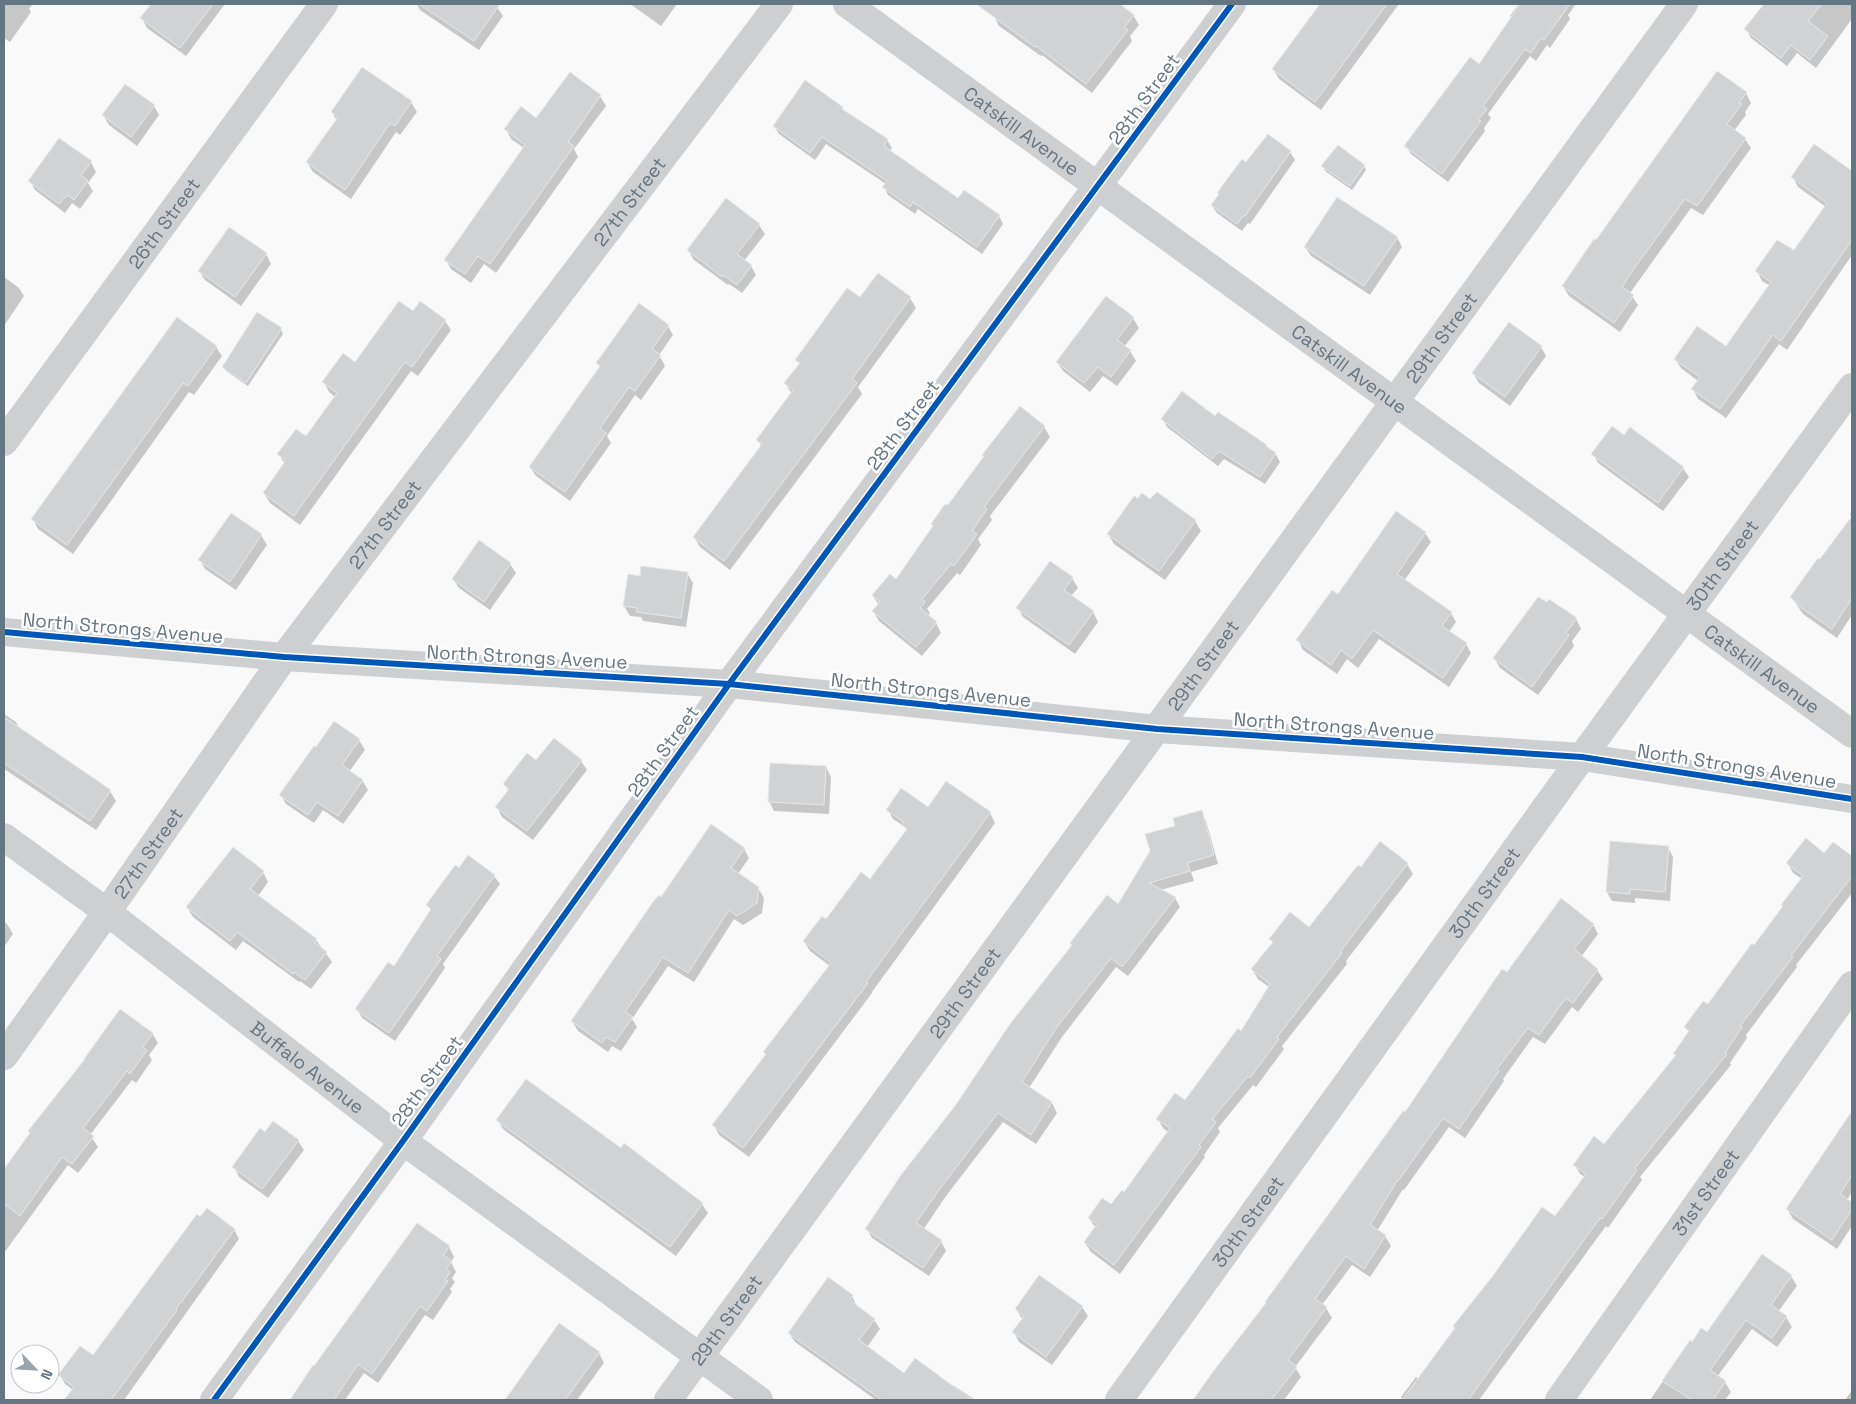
<svg xmlns="http://www.w3.org/2000/svg" width="1856" height="1404" font-family="'Space Grotesk',sans-serif">
<style>
.shadow{fill:#0003}
.building{fill:#d0d2d3;stroke:#e8e8e8}
.lines{fill:none;stroke-linecap:round;stroke-linejoin:round}
.minor{stroke:#cecfd0;stroke-width:28}
.cycleway-casing{stroke:#fff;stroke-width:9}
.cycleway{stroke:#0057b8;stroke-width:6}
.labels{text-anchor:middle;dominant-baseline:central;stroke-width:5;stroke-linejoin:round;paint-order:stroke}
.street-label{font-size:19px;fill:#657683;stroke:#fff}
</style>
<rect width="100%" height="100%" fill="#f9f9f9"/>
<path class="shadow" d="M 4,4 L 33,4 L 29,9 L 31,12 L 10,42 L 4,38 Z
M 153,4 L 163,4 L 170,9 L 173,4 L 225,4 L 186,56 L 147,28 L 142,18 Z
M 417,4 L 495,4 L 503,16 L 479,50 L 420,10 Z
M 630,4 L 677,4 L 661,26 Z
M 1002,4 L 1117,4 L 1133,15 L 1139,25 L 1130,36 L 1132,41 L 1092,93 L 1042,55 L 1041,56 L 999,26 L 994,16 Z
M 1320,4 L 1399,4 L 1321,110 L 1279,79 L 1273,69 Z
M 1519,4 L 1576,4 L 1568,15 L 1570,19 L 1550,48 L 1547,45 L 1536,61 L 1530,56 L 1488,114 L 1491,118 L 1484,128 L 1485,131 L 1448,182 L 1411,154 L 1406,146 L 1480,66 L 1512,18 L 1510,16 Z
M 1765,4 L 1852,4 L 1852,19 L 1816,68 L 1797,53 L 1787,66 L 1751,38 L 1746,29 Z
M 362,69 L 411,102 L 417,112 L 400,135 L 396,132 L 351,199 L 313,172 L 307,162 L 337,121 L 332,112 Z
M 570,74 L 600,96 L 606,106 L 574,149 L 578,157 L 496,273 L 484,264 L 471,283 L 451,269 L 446,260 L 524,148 L 511,139 L 506,129 L 537,119 Z
M 1746,93 L 1751,103 L 1745,112 L 1746,115 L 1734,131 L 1745,139 L 1751,148 L 1703,215 L 1691,208 L 1630,293 L 1638,305 L 1620,332 L 1569,296 L 1563,286 L 1596,242 Z
M 154,106 L 159,115 L 137,146 L 109,125 L 103,115 Z
M 842,108 L 844,112 L 887,140 L 892,148 L 889,152 L 959,199 L 999,216 L 1003,224 L 982,254 L 918,209 L 915,214 L 888,195 L 884,187 L 886,184 L 826,144 L 815,160 L 779,134 L 774,126 Z
M 1815,146 L 1852,172 L 1852,255 L 1787,350 L 1779,344 L 1726,418 L 1698,399 L 1693,389 L 1698,381 L 1681,368 L 1675,359 L 1726,348 L 1770,286 L 1762,281 L 1757,271 L 1794,252 L 1826,207 L 1798,187 L 1793,177 Z
M 1290,152 L 1295,160 L 1250,224 L 1248,223 L 1242,231 L 1217,213 L 1212,206 L 1246,163 Z
M 91,162 L 96,172 L 88,183 L 93,191 L 80,209 L 72,203 L 65,213 L 35,190 L 30,181 Z
M 1323,166 L 1364,166 L 1366,170 L 1352,190 L 1325,171 Z
M 759,225 L 765,234 L 744,261 L 751,266 L 756,275 L 742,293 L 729,284 L 728,285 L 694,260 L 688,250 Z
M 1397,237 L 1402,247 L 1370,295 L 1311,256 L 1305,247 Z
M 266,254 L 271,264 L 241,306 L 205,280 L 199,271 Z
M 878,275 L 910,298 L 916,308 L 858,387 L 862,394 L 730,570 L 700,547 L 694,537 L 761,446 L 758,440 L 792,394 L 785,383 L 800,365 L 797,360 L 861,299 Z
M 4,277 L 19,288 L 24,296 L 4,326 Z
M 1106,298 L 1133,318 L 1139,328 L 1124,347 L 1130,351 L 1136,361 L 1117,386 L 1103,376 L 1090,392 L 1063,371 L 1057,362 Z
M 414,313 L 445,321 L 451,330 L 418,376 L 411,371 L 300,525 L 270,503 L 264,493 L 285,464 L 279,454 L 306,437 L 335,397 L 329,392 L 324,382 L 355,363 Z
M 668,326 L 673,335 L 659,355 L 665,366 L 641,400 L 635,395 L 607,436 L 611,443 L 570,501 L 536,476 L 530,467 L 601,368 L 598,363 Z
M 281,329 L 283,334 L 248,386 L 226,371 L 223,367 Z
M 216,347 L 222,356 L 194,395 L 189,392 L 73,554 L 38,529 L 33,519 Z
M 1541,347 L 1546,356 L 1510,406 L 1479,383 L 1473,373 Z
M 1020,408 L 1044,427 L 1050,437 L 990,516 L 992,520 L 978,539 L 981,545 L 960,575 L 957,573 L 927,609 L 930,613 L 927,616 L 936,623 L 941,633 L 922,656 L 879,621 L 873,611 L 879,605 L 873,596 L 896,581 Z
M 1216,418 L 1266,445 L 1269,450 L 1275,453 L 1280,462 L 1265,484 L 1224,459 L 1218,466 L 1167,427 L 1163,419 Z
M 1624,436 L 1683,468 L 1689,477 L 1663,511 L 1598,463 L 1593,454 Z
M 1150,501 L 1195,521 L 1201,531 L 1165,580 L 1114,544 L 1108,534 Z
M 1852,510 L 1852,594 L 1850,597 L 1852,599 L 1852,615 L 1837,638 L 1803,614 L 1792,598 L 1852,518 L 1850,514 Z
M 231,515 L 261,535 L 267,545 L 236,590 L 205,569 L 200,560 Z
M 1425,533 L 1431,542 L 1404,581 L 1451,613 L 1456,622 L 1449,632 L 1466,644 L 1471,653 L 1449,687 L 1379,639 L 1358,668 L 1347,659 L 1337,674 L 1303,650 L 1298,640 L 1338,596 Z
M 1050,562 L 1072,578 L 1078,588 L 1071,596 L 1093,612 L 1098,622 L 1075,654 L 1023,617 L 1018,608 Z
M 510,564 L 516,573 L 490,610 L 459,588 L 453,579 Z
M 687,573 L 693,583 L 686,627 L 643,621 L 641,617 L 630,616 L 624,606 Z
M 1576,619 L 1581,629 L 1572,641 L 1574,646 L 1538,695 L 1500,668 L 1494,658 Z
M 4,714 L 16,722 L 20,730 L 110,791 L 116,801 L 96,830 L 4,769 Z
M 335,723 L 359,740 L 365,750 L 349,772 L 362,780 L 368,790 L 343,824 L 323,810 L 314,823 L 286,804 L 281,795 Z
M 581,761 L 587,770 L 533,840 L 502,817 L 497,807 L 509,792 L 505,784 L 537,762 Z
M 826,767 L 831,777 L 829,814 L 774,811 L 769,801 Z
M 928,809 L 990,813 L 995,823 L 872,992 L 872,993 L 749,1157 L 719,1135 L 714,1125 L 767,1055 L 830,966 L 810,951 L 804,941 L 870,880 L 907,831 L 905,827 L 893,819 L 888,810 Z
M 1201,812 L 1206,821 L 1218,864 L 1191,872 L 1194,881 L 1160,890 L 1175,898 L 1180,907 L 1128,976 L 1116,967 L 1062,1037 L 1029,1088 L 1052,1103 L 1057,1113 L 1036,1144 L 1003,1122 L 946,1196 L 923,1230 L 941,1241 L 946,1251 L 929,1276 L 872,1238 L 867,1229 L 1118,905 L 1177,827 Z
M 1380,843 L 1407,864 L 1413,874 L 1346,961 L 1347,964 L 1282,1046 L 1284,1049 L 1256,1087 L 1253,1085 L 1218,1128 L 1220,1132 L 1204,1155 L 1205,1157 L 1120,1274 L 1091,1252 L 1085,1243 L 1095,1227 L 1089,1218 L 1111,1206 L 1124,1194 L 1168,1132 L 1163,1128 L 1158,1119 L 1185,1101 L 1242,1032 L 1269,987 L 1258,979 L 1252,969 L 1273,943 L 1271,939 L 1309,929 L 1361,868 Z
M 1833,843 L 1852,858 L 1852,893 L 1796,965 L 1797,967 L 1746,1035 L 1747,1038 L 1730,1063 L 1731,1065 L 1640,1177 L 1642,1180 L 1608,1228 L 1606,1226 L 1479,1400 L 1403,1400 L 1401,1397 L 1416,1377 L 1419,1379 L 1555,1218 L 1585,1177 L 1580,1174 L 1575,1165 L 1604,1145 L 1677,1057 L 1675,1054 L 1689,1033 L 1686,1027 L 1708,1005 L 1755,947 L 1802,879 L 1793,873 L 1788,863 L 1825,854 Z
M 1668,847 L 1673,857 L 1670,901 L 1635,898 L 1635,903 L 1612,901 L 1607,892 Z
M 744,849 L 749,858 L 738,874 L 758,888 L 764,898 L 762,913 L 743,925 L 734,919 L 694,982 L 668,966 L 632,1019 L 637,1027 L 621,1051 L 612,1046 L 608,1052 L 578,1031 L 572,1021 L 661,898 Z
M 459,870 L 494,876 L 500,884 L 443,964 L 445,968 L 395,1041 L 362,1018 L 357,1009 L 394,968 L 431,911 L 428,905 Z
M 263,872 L 268,882 L 258,896 L 316,940 L 332,962 L 311,989 L 300,981 L 299,982 L 243,941 L 236,950 L 193,917 L 187,907 Z
M 4,921 L 7,924 L 13,934 L 4,947 Z
M 1593,924 L 1598,934 L 1581,957 L 1597,970 L 1603,979 L 1578,1012 L 1572,1007 L 1545,1044 L 1533,1037 L 1503,1079 L 1504,1081 L 1465,1138 L 1449,1127 L 1404,1190 L 1403,1189 L 1377,1231 L 1385,1236 L 1391,1246 L 1370,1277 L 1352,1265 L 1322,1305 L 1326,1308 L 1332,1318 L 1295,1367 L 1301,1377 L 1284,1400 L 1194,1400 L 1267,1304 L 1507,973 Z
M 152,1033 L 158,1043 L 149,1055 L 152,1060 L 136,1083 L 132,1080 L 90,1135 L 98,1147 L 78,1173 L 68,1165 L 4,1253 L 4,1171 L 31,1134 Z
M 1852,1114 L 1852,1192 L 1847,1200 L 1852,1203 L 1852,1226 L 1837,1249 L 1793,1219 L 1787,1209 Z
M 498,1120 L 622,1150 L 702,1204 L 708,1213 L 676,1256 L 503,1129 Z
M 265,1134 L 298,1141 L 304,1150 L 268,1198 L 239,1177 L 234,1167 Z
M 234,1229 L 239,1239 L 124,1400 L 65,1400 L 73,1390 L 65,1384 L 60,1375 L 93,1357 Z
M 449,1247 L 454,1257 L 451,1262 L 456,1272 L 452,1278 L 455,1282 L 450,1289 L 452,1292 L 433,1320 L 425,1315 L 378,1383 L 364,1373 L 345,1400 L 291,1400 L 313,1367 Z
M 1762,1256 L 1791,1276 L 1797,1286 L 1778,1312 L 1786,1317 L 1792,1327 L 1777,1347 L 1752,1329 L 1717,1377 L 1725,1382 L 1731,1392 L 1725,1400 L 1650,1400 L 1690,1342 L 1692,1343 L 1708,1334 Z
M 852,1296 L 857,1307 L 874,1320 L 880,1329 L 867,1347 L 904,1375 L 952,1387 L 953,1385 L 975,1400 L 876,1400 L 795,1342 L 789,1333 Z
M 1082,1307 L 1088,1316 L 1052,1365 L 1019,1342 L 1014,1332 L 1023,1320 L 1016,1309 Z
M 599,1353 L 604,1363 L 577,1400 L 505,1400 L 509,1394 L 510,1395 Z
M 1852,1390 L 1852,1400 L 1845,1400 Z"/>
<path class="building" d="M 151,4 L 213,4 L 180,48 L 140,18 Z
M 419,4 L 500,4 L 474,41 Z
M 976,4 L 1120,4 L 1134,15 L 1124,28 L 1128,30 L 1086,84 L 1036,46 L 1035,47 Z
M 1320,4 L 1387,4 L 1315,102 L 1272,69 Z
M 1520,4 L 1570,4 L 1544,40 L 1541,38 L 1531,53 L 1525,49 L 1483,106 L 1487,109 L 1478,120 L 1481,121 L 1442,174 L 1404,146 L 1470,57 L 1479,64 Z
M 1764,4 L 1822,4 L 1808,21 L 1828,36 L 1810,60 L 1791,45 L 1781,58 L 1744,29 Z
M 362,67 L 412,101 L 395,126 L 390,123 L 345,190 L 306,162 L 338,117 L 331,112 Z
M 1717,71 L 1747,92 L 1739,103 L 1742,104 L 1727,124 L 1746,138 L 1697,206 L 1685,199 L 1635,267 L 1622,287 L 1634,295 L 1614,323 L 1562,286 L 1594,239 L 1596,240 Z
M 570,72 L 601,95 L 568,142 L 574,146 L 490,264 L 478,256 L 465,274 L 444,260 L 525,145 L 504,129 L 521,106 L 536,118 Z
M 805,80 L 843,107 L 842,109 L 888,139 L 884,146 L 958,198 L 964,190 L 1000,215 L 977,247 L 913,202 L 910,207 L 882,187 L 887,181 L 822,137 L 810,153 L 773,126 Z
M 125,84 L 155,105 L 131,137 L 102,115 Z
M 1268,134 L 1291,151 L 1245,216 L 1243,216 L 1237,224 L 1211,205 L 1219,194 L 1217,193 L 1242,159 L 1246,162 Z
M 59,138 L 92,161 L 81,175 L 88,181 L 74,200 L 67,195 L 59,204 L 28,181 Z
M 1814,144 L 1851,170 L 1852,168 L 1852,240 L 1781,341 L 1773,335 L 1720,409 L 1691,389 L 1700,377 L 1674,359 L 1697,326 L 1726,346 L 1771,282 L 1755,271 L 1777,240 L 1794,250 L 1827,203 L 1791,177 Z
M 1338,145 L 1365,165 L 1350,186 L 1321,166 Z
M 1337,197 L 1398,237 L 1364,286 L 1304,247 Z
M 726,198 L 760,224 L 737,254 L 752,265 L 737,285 L 723,275 L 722,277 L 687,250 Z
M 229,227 L 267,253 L 235,297 L 198,271 Z
M 878,273 L 911,297 L 852,379 L 857,383 L 724,561 L 693,537 L 762,444 L 756,440 L 793,390 L 784,383 L 800,363 L 795,360 L 847,288 L 860,297 Z
M 1106,296 L 1134,317 L 1117,340 L 1131,350 L 1111,377 L 1098,367 L 1084,383 L 1056,362 Z
M 399,301 L 413,311 L 420,301 L 446,320 L 412,367 L 405,362 L 294,516 L 263,493 L 286,460 L 277,454 L 296,429 L 306,436 L 337,393 L 322,382 L 343,353 L 355,362 Z
M 639,303 L 669,325 L 652,349 L 661,355 L 635,391 L 629,387 L 600,428 L 606,433 L 565,492 L 529,467 L 600,366 L 596,363 Z
M 257,312 L 282,328 L 246,383 L 222,367 Z
M 177,317 L 217,346 L 188,386 L 183,383 L 67,545 L 31,519 Z
M 1509,322 L 1542,346 L 1505,397 L 1472,373 Z
M 1182,391 L 1215,416 L 1218,412 L 1267,445 L 1266,446 L 1276,453 L 1260,477 L 1219,451 L 1212,459 L 1161,419 Z
M 1020,406 L 1045,426 L 984,507 L 987,509 L 972,531 L 977,534 L 954,566 L 951,564 L 922,599 L 925,602 L 920,608 L 937,622 L 916,647 L 872,611 L 880,602 L 872,595 L 890,574 L 896,579 L 933,526 L 931,524 L 945,504 L 948,505 L 984,456 L 982,455 Z
M 1612,426 L 1624,435 L 1630,427 L 1684,467 L 1658,503 L 1591,454 Z
M 1157,492 L 1196,520 L 1159,571 L 1107,534 L 1134,496 L 1138,498 L 1142,493 L 1150,499 Z
M 1396,511 L 1426,532 L 1397,574 L 1452,612 L 1442,626 L 1467,643 L 1443,678 L 1373,630 L 1352,659 L 1341,650 L 1331,665 L 1296,640 L 1332,590 L 1338,594 Z
M 231,513 L 262,534 L 230,582 L 198,560 Z
M 1852,516 L 1852,598 L 1832,629 L 1796,604 L 1797,603 L 1790,597 L 1818,558 L 1820,559 Z
M 479,540 L 511,563 L 484,602 L 452,579 Z
M 1050,561 L 1073,577 L 1064,590 L 1094,611 L 1069,645 L 1016,608 Z
M 641,566 L 688,572 L 681,618 L 636,612 L 637,608 L 623,606 L 628,574 L 640,576 Z
M 1538,597 L 1547,602 L 1549,599 L 1577,618 L 1566,633 L 1569,635 L 1532,687 L 1493,658 Z
M 4,717 L 111,790 L 90,821 L 4,763 Z
M 334,721 L 360,739 L 342,765 L 363,780 L 338,816 L 317,802 L 308,815 L 279,795 L 314,746 L 316,747 Z
M 554,738 L 582,760 L 527,831 L 495,807 L 509,789 L 503,784 L 527,753 L 536,760 Z
M 770,763 L 826,766 L 824,805 L 768,802 Z
M 946,781 L 991,812 L 884,957 L 866,982 L 868,983 L 743,1148 L 712,1125 L 766,1054 L 763,1052 L 831,963 L 803,941 L 822,916 L 826,919 L 861,872 L 870,879 L 907,829 L 902,825 L 904,822 L 886,810 L 901,788 L 928,807 Z
M 1202,810 L 1214,855 L 1187,863 L 1190,871 L 1149,883 L 1176,897 L 1122,967 L 1111,958 L 1057,1027 L 1022,1082 L 1052,1102 L 1031,1135 L 998,1113 L 941,1187 L 916,1223 L 942,1240 L 923,1268 L 865,1229 L 901,1175 L 955,1106 L 1010,1024 L 1072,945 L 1070,943 L 1107,895 L 1118,904 L 1150,851 L 1145,834 L 1175,826 L 1173,818 Z
M 711,824 L 745,848 L 731,868 L 759,887 L 757,903 L 737,916 L 729,910 L 688,973 L 663,957 L 625,1012 L 633,1017 L 615,1042 L 606,1037 L 602,1043 L 571,1021 L 653,902 L 659,895 L 661,897 Z
M 1806,838 L 1824,853 L 1833,842 L 1852,856 L 1852,876 L 1791,956 L 1793,957 L 1740,1026 L 1742,1027 L 1725,1053 L 1727,1054 L 1635,1168 L 1637,1170 L 1602,1219 L 1600,1218 L 1468,1400 L 1402,1400 L 1455,1328 L 1453,1326 L 1492,1277 L 1542,1207 L 1555,1216 L 1586,1174 L 1573,1165 L 1594,1136 L 1604,1144 L 1676,1055 L 1673,1054 L 1689,1031 L 1684,1027 L 1703,1001 L 1708,1004 L 1752,943 L 1754,945 L 1783,906 L 1781,905 L 1803,876 L 1786,863 Z
M 1380,841 L 1408,863 L 1340,952 L 1342,953 L 1277,1037 L 1279,1039 L 1250,1078 L 1248,1076 L 1212,1119 L 1216,1122 L 1199,1145 L 1201,1147 L 1114,1265 L 1084,1242 L 1097,1224 L 1088,1218 L 1102,1198 L 1111,1204 L 1122,1190 L 1124,1192 L 1170,1128 L 1156,1119 L 1175,1093 L 1185,1100 L 1238,1028 L 1241,1031 L 1270,984 L 1251,969 L 1273,942 L 1269,939 L 1290,912 L 1309,927 L 1358,865 L 1361,867 Z
M 1610,841 L 1669,846 L 1665,892 L 1630,889 L 1630,894 L 1606,892 Z
M 233,847 L 264,871 L 250,889 L 317,939 L 314,942 L 327,952 L 305,980 L 294,972 L 293,974 L 237,932 L 230,941 L 186,907 Z
M 468,855 L 495,875 L 437,956 L 441,959 L 389,1033 L 355,1009 L 388,962 L 394,966 L 431,909 L 426,905 L 455,865 L 459,868 Z
M 1561,898 L 1594,924 L 1574,949 L 1598,969 L 1573,1003 L 1566,998 L 1539,1035 L 1528,1028 L 1497,1069 L 1499,1071 L 1459,1129 L 1443,1118 L 1398,1181 L 1397,1181 L 1370,1225 L 1386,1235 L 1364,1269 L 1346,1256 L 1315,1299 L 1327,1307 L 1288,1360 L 1297,1367 L 1271,1400 L 1193,1400 L 1212,1373 L 1266,1303 L 1265,1302 L 1403,1111 L 1405,1112 L 1502,969 L 1507,972 Z
M 120,1009 L 153,1033 L 143,1047 L 147,1050 L 130,1074 L 127,1071 L 83,1128 L 94,1136 L 72,1164 L 62,1157 L 20,1216 L 4,1204 L 4,1169 L 30,1133 L 28,1131 L 85,1059 L 84,1059 Z
M 526,1079 L 621,1148 L 624,1143 L 703,1203 L 670,1247 L 496,1120 Z
M 1852,1111 L 1852,1175 L 1840,1194 L 1852,1202 L 1852,1209 L 1832,1240 L 1786,1209 Z
M 273,1121 L 299,1140 L 262,1189 L 232,1167 L 260,1128 L 265,1132 Z
M 207,1208 L 235,1229 L 176,1309 L 177,1310 L 126,1380 L 111,1400 L 64,1400 L 74,1387 L 58,1375 L 80,1346 L 93,1355 L 197,1214 L 200,1217 Z
M 417,1223 L 450,1246 L 443,1255 L 452,1261 L 446,1269 L 450,1272 L 445,1280 L 448,1281 L 427,1311 L 420,1306 L 372,1374 L 358,1364 L 334,1400 L 290,1400 L 313,1365 L 314,1366 Z
M 1762,1254 L 1792,1275 L 1771,1305 L 1787,1316 L 1772,1338 L 1746,1320 L 1710,1370 L 1726,1381 L 1713,1400 L 1692,1400 L 1662,1381 L 1690,1340 L 1692,1342 L 1701,1328 L 1707,1332 Z
M 1039,1275 L 1083,1306 L 1046,1357 L 1012,1332 L 1024,1316 L 1015,1309 Z
M 828,1277 L 853,1295 L 850,1300 L 875,1319 L 859,1340 L 904,1373 L 915,1358 L 972,1400 L 882,1400 L 788,1333 Z
M 559,1323 L 600,1352 L 565,1400 L 505,1400 Z"/>
<g class="lines">
<g class="minor">
<path id="s1" d="M 847,4 L 1852,734"/>
<path id="s2" d="M 4,442 L 324,4"/>
<path d="M 4,632 L 284,657 L 729,684 L 1157,729 L 1582,757 L 1852,799"/>
<path id="s3" d="M 4,837 L 107,912 L 403,1141 L 759,1400"/>
<path id="s4" d="M 4,1056 L 107,912 L 284,657 L 779,4"/>
<path d="M 214,1400 L 403,1141 L 729,684 L 1232,4"/>
<path id="s5" d="M 668,1400 L 1684,4"/>
<path id="s6" d="M 1119,1400 L 1582,757 L 1852,387"/>
<path id="s7" d="M 1559,1400 L 1852,985"/>
</g>
<defs>
<path id="cycleway" d="M 4,632 L 284,657 L 729,684 L 1157,729 L 1582,757 L 1852,799
M 214,1400 L 403,1141 L 729,684 L 1232,4"/>
</defs>
<use href="#cycleway" class="cycleway-casing"/>
<use href="#cycleway" class="cycleway"/>
</g>
<g class="labels">
<g class="street-label">
<text transform="translate(1144 99) rotate(-54)">28th Street</text>
<text stroke="none"><textPath href="#s1" startOffset="216">Catskill Avenue</textPath></text>
<text stroke="none"><textPath href="#s4" startOffset="1059">27th Street</textPath></text>
<text stroke="none"><textPath href="#s2" startOffset="271">26th Street</textPath></text>
<text stroke="none"><textPath href="#s5" startOffset="1314">29th Street</textPath></text>
<text stroke="none"><textPath href="#s1" startOffset="621">Catskill Avenue</textPath></text>
<text transform="translate(903 425) rotate(-53)">28th Street</text>
<text stroke="none"><textPath href="#s4" startOffset="654">27th Street</textPath></text>
<text stroke="none"><textPath href="#s6" startOffset="1030">30th Street</textPath></text>
<text transform="translate(123 628) rotate(5)">North Strongs Avenue</text>
<text transform="translate(527 657) rotate(3)">North Strongs Avenue</text>
<text stroke="none"><textPath href="#s5" startOffset="909">29th Street</textPath></text>
<text stroke="none"><textPath href="#s1" startOffset="1131">Catskill Avenue</textPath></text>
<text transform="translate(931 690) rotate(6)">North Strongs Avenue</text>
<text transform="translate(1334 726) rotate(4)">North Strongs Avenue</text>
<text transform="translate(663 751) rotate(-54)">28th Street</text>
<text transform="translate(1737 766) rotate(9)">North Strongs Avenue</text>
<text stroke="none"><textPath href="#s4" startOffset="249">27th Street</textPath></text>
<text stroke="none"><textPath href="#s6" startOffset="625">30th Street</textPath></text>
<text stroke="none"><textPath href="#s5" startOffset="504">29th Street</textPath></text>
<text stroke="none"><textPath href="#s3" startOffset="381">Buffalo Avenue</textPath></text>
<text transform="translate(427 1081) rotate(-54)">28th Street</text>
<text stroke="none"><textPath href="#s7" startOffset="254">31st Street</textPath></text>
<text stroke="none"><textPath href="#s6" startOffset="220">30th Street</textPath></text>
<text stroke="none"><textPath href="#s5" startOffset="99">29th Street</textPath></text>
</g>
</g>
<rect width="1856" height="1404" fill="none" stroke="#657683" stroke-width="10"/>
<g transform="translate(35 1369) rotate(115)"><circle r="24" fill="#ffffff" stroke="#c1c8cd"/>
<path d="M0-4L9 19L0 12L-9 19Z" fill="#99a4ac"/>
<text y="-8" font-size="14" font-weight="bold" text-anchor="middle" fill="#657683">N</text>
</g>
</svg>
